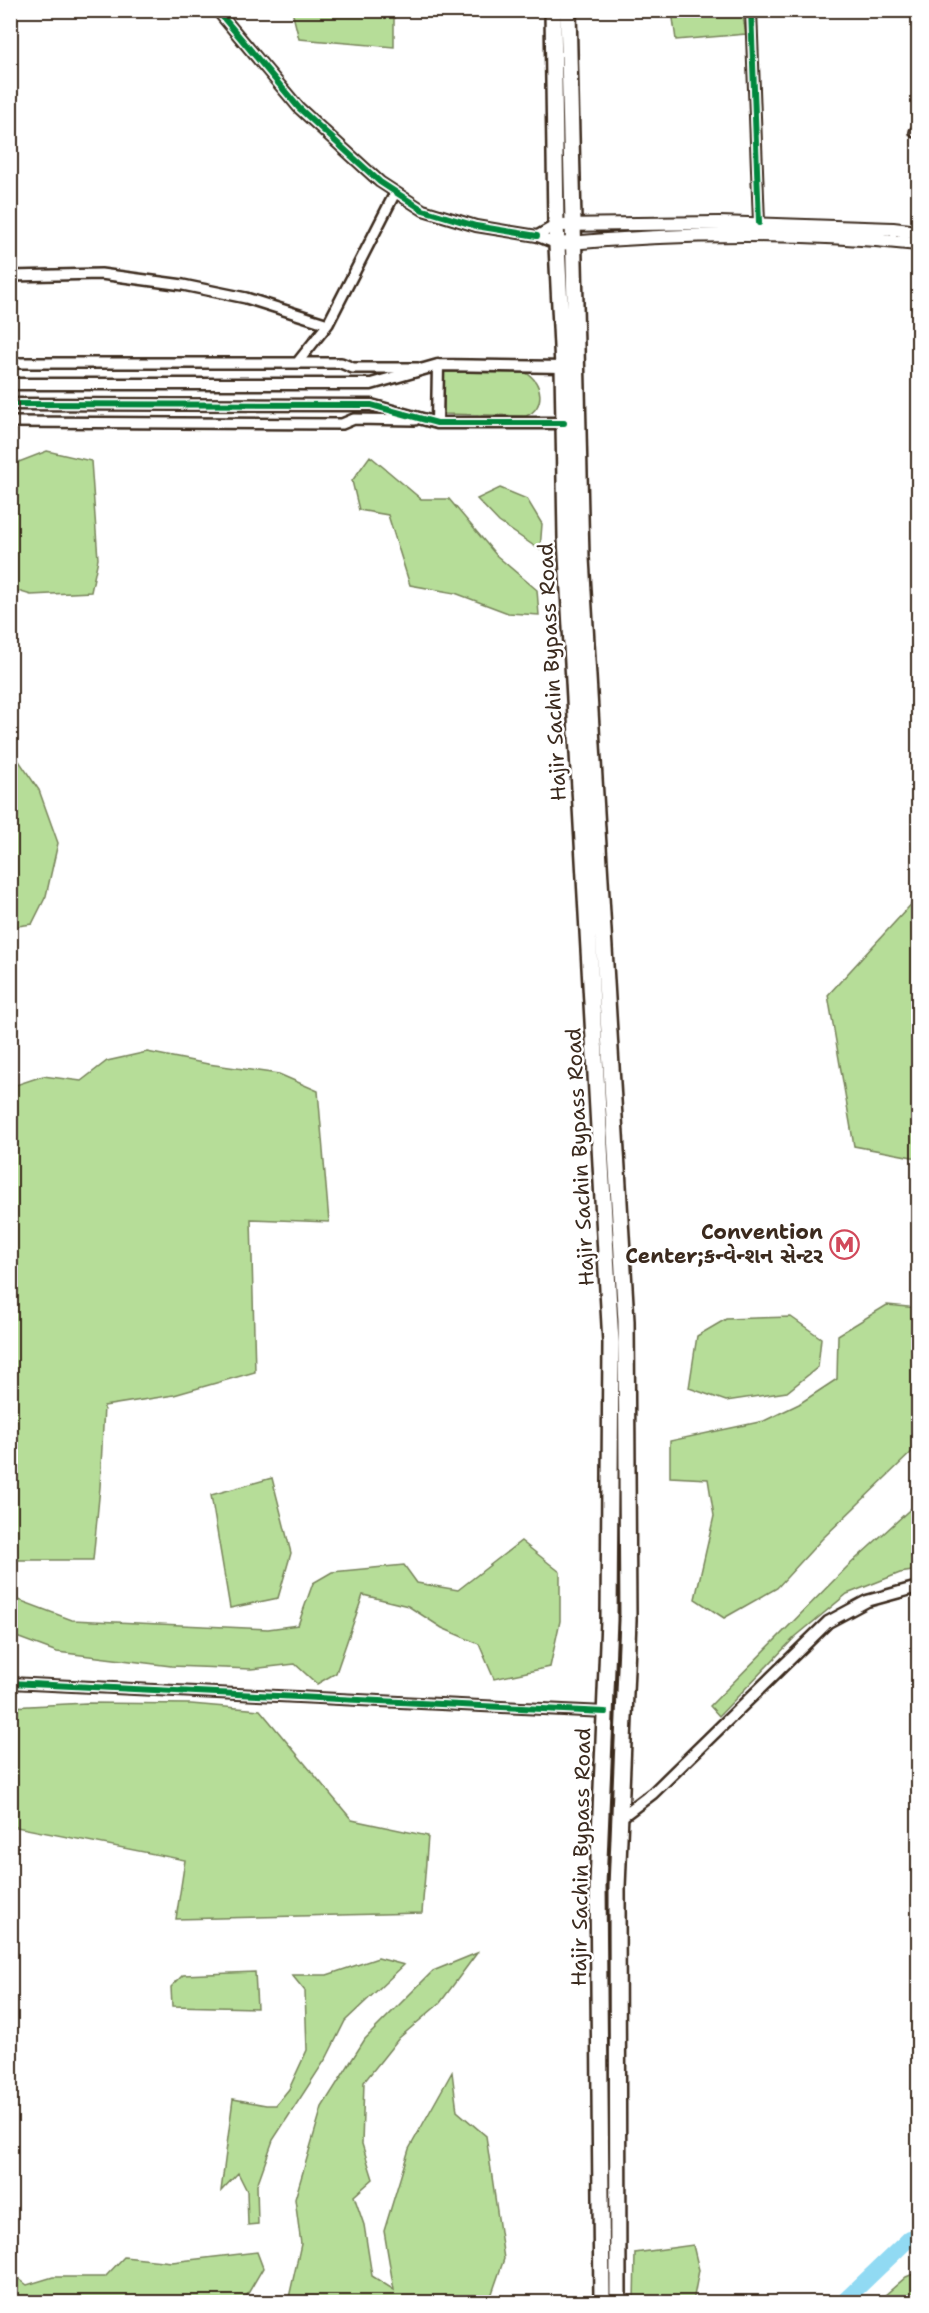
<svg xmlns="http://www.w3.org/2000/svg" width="929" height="2313" font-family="'Shantell Sans','Noto Sans Gujarati',sans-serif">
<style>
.green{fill:#b6dd98;stroke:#78845b;stroke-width:1.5}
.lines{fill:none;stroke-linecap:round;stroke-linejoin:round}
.river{stroke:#91daf3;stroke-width:16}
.minor-casing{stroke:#3b2a1e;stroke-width:14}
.tertiary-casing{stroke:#3b2a1e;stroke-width:15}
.secondary-casing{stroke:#3b2a1e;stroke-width:16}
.trunk-casing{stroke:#3b2a1e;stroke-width:20}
.minor{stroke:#fff;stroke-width:9}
.tertiary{stroke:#fff;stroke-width:10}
.secondary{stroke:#fff;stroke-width:12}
.trunk{stroke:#fff;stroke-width:15}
.cycleway-casing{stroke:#fff;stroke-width:10}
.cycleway{stroke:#00873e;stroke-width:6}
.labels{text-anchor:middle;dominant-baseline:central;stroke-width:5;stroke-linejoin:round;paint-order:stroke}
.street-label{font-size:21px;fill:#3b2a1e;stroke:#fff}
.poi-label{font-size:21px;font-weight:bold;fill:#3b2a1e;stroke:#fff;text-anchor:end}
</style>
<rect width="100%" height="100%" fill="#fff"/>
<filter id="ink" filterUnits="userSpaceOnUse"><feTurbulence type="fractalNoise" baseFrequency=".0167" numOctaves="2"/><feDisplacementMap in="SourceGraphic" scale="12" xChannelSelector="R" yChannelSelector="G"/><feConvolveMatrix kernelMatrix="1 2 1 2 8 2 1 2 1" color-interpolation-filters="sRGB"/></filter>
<g filter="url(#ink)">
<path class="green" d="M 292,11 L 394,11 L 394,47 L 299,39 Z
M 672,11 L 742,11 L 746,34 L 676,40 Z
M 444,372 L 526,373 C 543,382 546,408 526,416 L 444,414 Z
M 47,451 L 91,461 L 98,559 L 91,592 L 31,595 L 11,589 L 11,465 Z
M 370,456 L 421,499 L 449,499 L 497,556 L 537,590 L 539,615 L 508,613 L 455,593 L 410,585 L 388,515 L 359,510 L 352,481 Z
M 500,488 L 527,499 L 542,524 L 540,550 L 499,522 L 477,499 Z
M 10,740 L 17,758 L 39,790 L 58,843 L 46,896 L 32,924 L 11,927 Z
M 918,897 L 918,1158 L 854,1146 L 828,995 Z
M 147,1052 L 208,1064 L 279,1074 L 318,1091 L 329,1222 L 251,1219 L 255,1372 L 174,1395 L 104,1406 L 100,1487 L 93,1560 L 11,1560 L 11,1084 L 16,1085 L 43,1076 L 81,1081 L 107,1061 Z
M 887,1305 L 918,1308 L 918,1446 L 822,1539 L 777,1588 L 724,1618 L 695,1599 L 714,1516 L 708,1479 L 670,1477 L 670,1441 L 764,1421 L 799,1404 L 837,1379 L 838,1335 Z
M 791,1317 L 821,1338 L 818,1367 L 787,1392 L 726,1401 L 689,1388 L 697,1336 L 726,1319 Z
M 272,1478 L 291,1553 L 278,1598 L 230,1608 L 211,1495 Z
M 918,1502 L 918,1570 L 900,1573 L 847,1594 L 795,1637 L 719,1716 L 710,1706 L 847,1567 Z
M 521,1541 L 560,1572 L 560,1621 L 550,1667 L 494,1679 L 479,1644 L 442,1628 L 408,1606 L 363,1595 L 336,1673 L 317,1684 L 295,1664 L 251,1669 L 171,1666 L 57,1652 L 11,1635 L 11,1597 L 72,1620 L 268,1629 L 298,1625 L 313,1583 L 332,1572 L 404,1565 L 417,1583 L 458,1590 Z
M 86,1703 L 191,1704 L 260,1710 L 352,1820 L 428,1836 L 422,1913 L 176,1919 L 185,1860 L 11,1826 L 11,1707 Z
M 477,1953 L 440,2003 L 399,2038 L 364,2082 L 362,2144 L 373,2179 L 354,2196 L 364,2225 L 372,2276 L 394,2290 L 384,2231 L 409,2149 L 452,2072 L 457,2111 L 486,2136 L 504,2259 L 489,2302 L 288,2302 L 301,2244 L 295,2199 L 322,2107 L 365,2039 L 433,1971 Z
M 378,1958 L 404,1965 L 345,2021 L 327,2057 L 273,2140 L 257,2185 L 258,2224 L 248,2225 L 247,2191 L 238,2173 L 221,2191 L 233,2099 L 266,2105 L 276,2105 L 289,2089 L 307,2050 L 305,1991 L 292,1975 L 327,1975 Z
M 255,1972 L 257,2008 L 172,2006 L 171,1987 L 183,1975 Z
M 693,2245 L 699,2270 L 693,2302 L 634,2302 L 635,2253 Z
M 257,2252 L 263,2268 L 243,2302 L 11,2302 L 11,2273 L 27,2285 L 53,2277 L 105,2277 L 124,2257 L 172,2262 Z
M 918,2272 L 918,2302 L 877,2302 L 906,2277 Z"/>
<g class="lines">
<path class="river" d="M 843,2302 L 910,2238 L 918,2237"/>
<defs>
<path id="minor" d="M 217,10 L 299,108 L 380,182 L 423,210 L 476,226 L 537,236
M 751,10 L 759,223
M 915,132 L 918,132
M 556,225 L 537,236 L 557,244
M 10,276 L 101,274 L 183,285 L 246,298 L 328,324 L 297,363
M 328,324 L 395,193
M 10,363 L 341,363 L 353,368 L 418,368
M 10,422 L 342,424 L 354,419 L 415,420
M 10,1683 L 605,1712"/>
<path id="tertiary" d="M 10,384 L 371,384 L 438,365 L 563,367
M 10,404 L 371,405 L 437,423 L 564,423
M 437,423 L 438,365
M 620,1818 L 653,1793 L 828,1622 L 867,1601 L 918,1587"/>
<path id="secondary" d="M 556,225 L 719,223 L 893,229 L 918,232
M 557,244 C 677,233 798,231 918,244"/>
<path id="trunk" d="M 553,10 L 556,225 L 563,367 L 566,538 L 611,1343 L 609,1620 L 598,1884 L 602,2302
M 568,10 L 581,558 L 626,1321 L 628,1620 L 617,1887 L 618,2302"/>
</defs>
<use href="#minor" class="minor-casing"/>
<use href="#tertiary" class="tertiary-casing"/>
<use href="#secondary" class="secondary-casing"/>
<use href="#trunk" class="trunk-casing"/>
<use href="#minor" class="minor"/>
<use href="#tertiary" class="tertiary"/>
<use href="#secondary" class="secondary"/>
<use href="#trunk" class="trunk"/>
<defs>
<path id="cycleway" d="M 217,10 L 299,108 L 380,182 L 423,210 L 476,226 L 537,236
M 751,10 L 759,223
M 10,404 L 371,405 L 437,423 L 564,423
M 10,1683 L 605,1712"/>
</defs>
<use href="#cycleway" class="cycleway-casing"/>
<use href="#cycleway" class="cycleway"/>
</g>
</g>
<defs>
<symbol id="metro-ring" viewBox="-11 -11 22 22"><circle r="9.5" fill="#fff" stroke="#d1495b" stroke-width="1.5"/><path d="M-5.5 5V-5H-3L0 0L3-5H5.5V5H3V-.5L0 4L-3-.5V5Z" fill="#d1495b"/></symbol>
</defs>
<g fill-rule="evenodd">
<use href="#metro-ring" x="828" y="1228" width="33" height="33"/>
</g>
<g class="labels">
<g class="street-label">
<text transform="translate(552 672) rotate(-93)">Hajir Sachin Bypass Road</text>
<text transform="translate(580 1157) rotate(-93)">Hajir Sachin Bypass Road</text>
<text transform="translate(581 1857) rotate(-89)">Hajir Sachin Bypass Road</text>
</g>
<g class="poi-label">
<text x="823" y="1232">Convention<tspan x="823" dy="24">Center;કન્વેન્શન સેન્ટર</tspan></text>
</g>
</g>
<rect width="929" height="2313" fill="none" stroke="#fff" stroke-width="36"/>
<rect x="18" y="18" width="893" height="2277" fill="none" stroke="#3b2a1e" stroke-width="2" filter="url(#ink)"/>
</svg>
